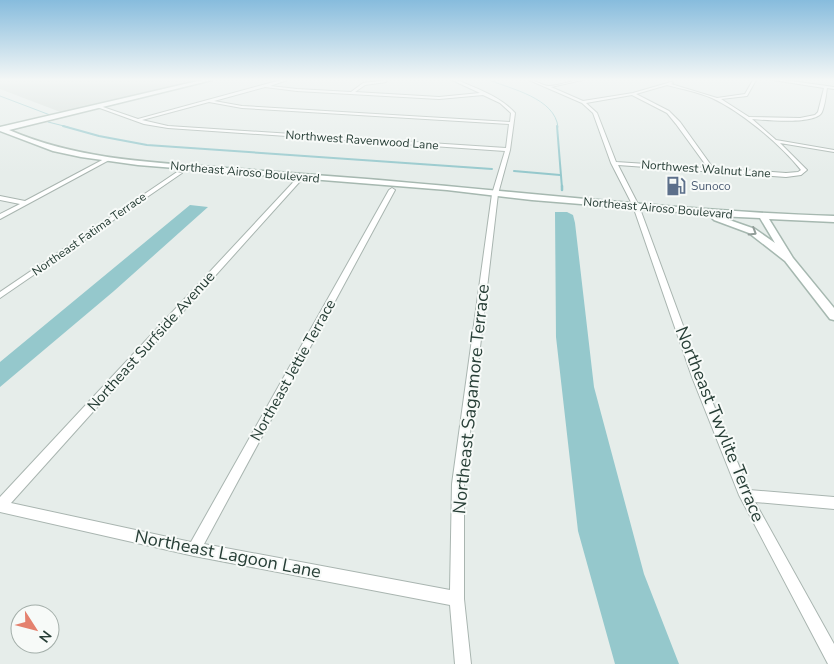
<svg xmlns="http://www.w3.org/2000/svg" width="834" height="664" font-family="'Nunito Sans',sans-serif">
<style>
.built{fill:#d4ddd8}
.water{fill:#95c8cc}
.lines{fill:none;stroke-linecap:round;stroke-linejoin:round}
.stream-far2{stroke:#95c8cc;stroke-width:1}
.stream-far1{stroke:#95c8cc;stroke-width:2}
.stream{stroke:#95c8cc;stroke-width:2.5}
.street-casing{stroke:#a9b5b0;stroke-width:2}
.secondary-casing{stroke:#a6b8b0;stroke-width:3}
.street{fill:#fff;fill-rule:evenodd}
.secondary{fill:#fff;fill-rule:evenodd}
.oneway{stroke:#939e9a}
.labels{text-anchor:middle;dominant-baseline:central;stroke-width:4;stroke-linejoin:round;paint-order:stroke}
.far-street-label{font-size:12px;fill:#273e36;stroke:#f7faf8}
.far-service-label{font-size:12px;fill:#4e5e75;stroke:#f7faf8;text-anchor:start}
.street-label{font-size:15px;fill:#273e36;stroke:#f7faf8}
.near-street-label{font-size:18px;fill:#273e36;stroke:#f7faf8}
</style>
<rect width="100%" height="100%" fill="#e6edea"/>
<path class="built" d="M 0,80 L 201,80 L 63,113 L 0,89 Z"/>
<path class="water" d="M 190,205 L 208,207 L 114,291 L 0,387 L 0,362 Z
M 555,212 L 567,212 L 573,215 L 575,223 L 594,387 L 644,574 L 679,664 L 615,664 L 578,531 L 556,337 Z"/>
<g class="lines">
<path class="stream-far2" d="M 489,80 C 511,89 555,98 558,127
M 832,80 L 834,81
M 0,96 L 50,115
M 48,122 L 68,127"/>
<path class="stream-far1" d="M 63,126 L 99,136 L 147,145 L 492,169
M 557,126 L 562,188
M 514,171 L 560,175"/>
<path class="stream" d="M 562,186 L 562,190"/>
<defs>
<path id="street" d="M 281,80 L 287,80 L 270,86 L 297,89 L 351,92 L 363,83 L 387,80 L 386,82 L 365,85 L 355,92 L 439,97 L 480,93 L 452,80 L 457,80 C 477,89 500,96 515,113 L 510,150 L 498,194 L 464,484 L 464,599 L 471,664 L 455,664 L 450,605 L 194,556 L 0,512 L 0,497 L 299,176 L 303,176 L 303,178 L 11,503 L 191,542 L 389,190 L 392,188 L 395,190 L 204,544 L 450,590 L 452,484 L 492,194 L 505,151 L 168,128 L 144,124 L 97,107 L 100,106 L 138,119 ZM 265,87 L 297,91 L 439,99 L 483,95 L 500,103 L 511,113 L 510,122 L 242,106 L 214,101 ZM 209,102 L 242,108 L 509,124 L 506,148 L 168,126 L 142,120 Z
M 529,80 C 536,80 542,86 549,86 C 560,86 571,80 582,80 L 551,87 L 583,101 L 633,93 L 671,82 L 673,83 L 671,84 L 717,98 L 745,94 L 753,80 L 756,80 L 747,96 L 721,99 L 749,117 L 800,118 L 815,115 L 818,112 L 824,88 L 773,80 L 784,80 L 834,87 L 834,89 L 827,88 C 826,95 825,105 822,112 C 816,125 766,120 752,119 L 776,140 L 834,150 L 834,152 L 780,143 L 807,170 L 801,175 L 786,177 L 618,165 L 639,206 L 702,377 L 749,490 L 834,497 L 834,509 L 755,502 L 834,644 L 834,664 L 828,664 L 739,495 L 692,377 L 633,206 L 611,163 L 593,113 L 582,103 ZM 667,85 C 682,89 698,92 712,98 C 742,112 780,144 801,170 L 798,172 L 786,173 L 713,168 L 680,122 L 669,111 L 636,94 ZM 632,95 L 667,113 L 676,124 L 708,168 L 616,162 L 597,113 L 586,103 Z
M 106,158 L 111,159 L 0,219 L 0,214 L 20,204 L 0,200 L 0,196 L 25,201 Z
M 177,172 L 182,173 L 0,298 L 0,292 Z"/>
<path id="secondary" d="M 202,80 L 212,80 L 9,130 C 74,158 143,162 213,167 C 265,171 316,175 367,179 C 523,192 678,211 834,216 L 834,222 L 769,219 L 793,258 L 834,308 L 834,320 L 830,319 L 785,261 L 749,233 L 714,220 L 712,218 L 716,215 L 532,200 L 447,190 L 138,165 L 81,157 L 53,151 L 0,131 L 0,127 ZM 718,216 L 760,218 L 775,243 L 755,229 Z"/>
</defs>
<use href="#street" class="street-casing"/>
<use href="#secondary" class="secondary-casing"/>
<use href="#street" class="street"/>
<use href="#secondary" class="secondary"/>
</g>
<defs><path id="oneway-chevron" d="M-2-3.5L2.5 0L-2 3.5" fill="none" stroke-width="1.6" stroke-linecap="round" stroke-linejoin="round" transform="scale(1.25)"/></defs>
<use class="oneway" href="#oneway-chevron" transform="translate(753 232) rotate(32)"/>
<linearGradient id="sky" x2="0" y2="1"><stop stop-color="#87bcdd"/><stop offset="0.46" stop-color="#f4f7f6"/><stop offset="1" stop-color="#f4f7f6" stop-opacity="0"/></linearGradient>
<rect width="834" height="173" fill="url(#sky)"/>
<defs>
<symbol id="fuel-bare" viewBox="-9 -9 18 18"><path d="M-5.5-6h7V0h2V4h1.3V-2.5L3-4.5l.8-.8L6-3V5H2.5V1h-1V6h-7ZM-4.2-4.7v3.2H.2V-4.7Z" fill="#5c6f8a" stroke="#f7faf8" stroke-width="2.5" paint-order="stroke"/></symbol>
</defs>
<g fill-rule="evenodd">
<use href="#fuel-bare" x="662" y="172" width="28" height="28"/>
</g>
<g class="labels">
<g class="far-street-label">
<text transform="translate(362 140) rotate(4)">Northwest Ravenwood Lane</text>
<text transform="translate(706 169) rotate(4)">Northwest Walnut Lane</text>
<text transform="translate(245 172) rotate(5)">Northeast Airoso Boulevard</text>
<text transform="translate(658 208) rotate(5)">Northeast Airoso Boulevard</text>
<text transform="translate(89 234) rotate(-35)">Northeast Fatima Terrace</text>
</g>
<g class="far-service-label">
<text x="691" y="186">Sunoco</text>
</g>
<g class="street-label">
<text transform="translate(151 341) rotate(-48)">Northeast Surfside Avenue</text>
<text transform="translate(293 370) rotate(-61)">Northeast Jettie Terrace</text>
</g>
<g class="near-street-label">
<text transform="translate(471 399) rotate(-84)">Northeast Sagamore Terrace</text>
<text transform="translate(720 424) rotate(68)">Northeast Twylite Terrace</text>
<text transform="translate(228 554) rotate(11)">Northeast Lagoon Lane</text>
</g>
</g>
<g transform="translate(35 629) rotate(126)"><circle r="24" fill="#f7faf8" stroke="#a4afaa"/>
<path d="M0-4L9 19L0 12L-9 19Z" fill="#e4816e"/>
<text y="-8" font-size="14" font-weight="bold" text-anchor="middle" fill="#273e36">N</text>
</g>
</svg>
